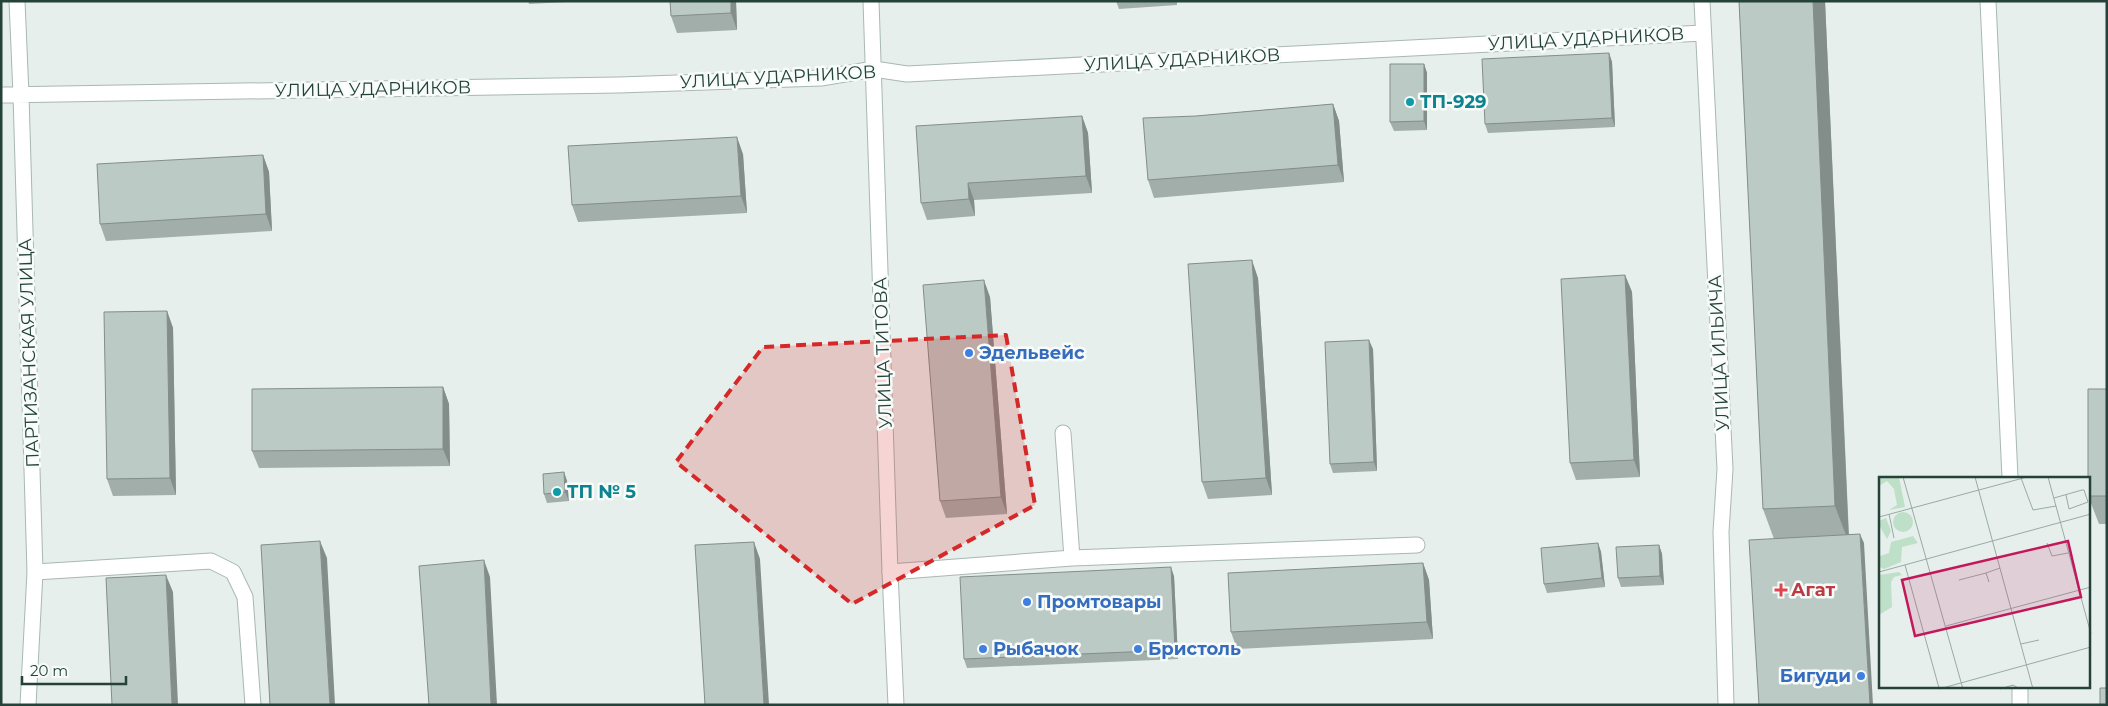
<svg xmlns="http://www.w3.org/2000/svg" width="2108" height="706" font-family="Montserrat,sans-serif">
<style>
.lines{fill:none;stroke-linecap:round;stroke-linejoin:round}
.service-casing{stroke:#a8b8b2;stroke-width:17}
.minor-casing{stroke:#a8b8b2;stroke-width:17}
.service{stroke:#fff;stroke-width:15}
.minor{stroke:#fff;stroke-width:15}
.wall{fill:#a1aea9}
.shaded-wall{fill:#838d89}
.building{fill:#bbcac4;stroke:#838d89}
.marked{fill:#d62828;fill-opacity:0.2;stroke:#d62828;stroke-width:4;stroke-dasharray:10 6;stroke-linejoin:round}
.culture-dot{fill:#0f9aa8;stroke:#f7fbf9;stroke-width:2}
.shop-dot{fill:#3f7fe0;stroke:#f7fbf9;stroke-width:2}
.health-dot{fill:#e0444e;stroke:#f7fbf9;stroke-width:2}
.labels{text-anchor:middle;dominant-baseline:central;stroke-width:5;stroke-linejoin:round;paint-order:stroke}
.street-label{font-size:18px;fill:#24423a;stroke:#f7fbf9}
.culture-label{font-size:18px;font-weight:bold;fill:#0d838f;stroke:#f7fbf9;text-anchor:start}
.shop-label{font-size:18px;font-weight:bold;fill:#366cbe;stroke:#f7fbf9;text-anchor:start}
.health-label{font-size:18px;font-weight:bold;fill:#be3a42;stroke:#f7fbf9;text-anchor:start}
.inset-road{fill:none;stroke:#98aaa4;stroke-width:1}
.view{fill:#c2185b;fill-opacity:0.15;stroke:#c2185b;stroke-width:2.5}
.inset-edge{fill:none;stroke:#24423a;stroke-width:2.5}
</style>
<rect width="100%" height="100%" fill="#e6efeb"/>
<g class="lines">
<defs>
<path id="service" d="M 1988,1 L 2010,478
M 1072,558 L 1417,545
M 35,572 L 211,561 L 233,572 L 245,597 L 253,705
M 890,572 L 1072,558 L 1063,433
M 2020,687 L 2020,705"/>
<path id="minor" d="M 17,1 L 21,95 L 35,572 L 28,705
M 871,1 L 890,572 L 896,705
M 1702,1 L 1725,469 L 1721,532 L 1726,705
M 1,95 L 619,85 L 821,78 L 874,69 L 907,74 L 1703,33"/>
</defs>
<use href="#service" class="service-casing"/>
<use href="#minor" class="minor-casing"/>
<use href="#service" class="service"/>
<use href="#minor" class="minor"/>
</g>
<path class="wall" d="M 528,1 L 586,1 L 529,4 Z
M 670,1 L 736,1 L 737,30 L 677,33 L 671,16 Z
M 1116,1 L 1177,1 L 1177,5 L 1119,9 Z
M 1739,1 L 1825,1 L 1849,535 L 1864,543 L 1774,539 L 1763,509 Z
M 1609,53 L 1612,62 L 1615,127 L 1488,133 L 1485,124 Z
M 1424,64 L 1427,73 L 1427,130 L 1394,131 L 1390,122 Z
M 1333,104 L 1339,121 L 1344,182 L 1154,198 L 1148,180 L 1196,116 Z
M 1082,116 L 1088,133 L 1092,193 L 974,200 L 975,216 L 927,220 L 921,203 Z
M 743,154 L 747,213 L 578,222 L 572,205 Z
M 263,155 L 269,172 L 272,231 L 106,241 L 100,224 Z
M 1625,275 L 1632,292 L 1640,477 L 1576,480 L 1570,463 Z
M 1258,278 L 1272,495 L 1208,499 L 1202,482 Z
M 990,297 L 1007,514 L 946,518 L 940,501 Z
M 167,311 L 173,328 L 176,495 L 113,496 L 107,479 Z
M 1373,349 L 1377,471 L 1333,473 L 1330,464 Z
M 443,387 L 449,404 L 450,466 L 259,468 L 252,451 Z
M 2107,389 L 2107,524 L 2099,524 L 2089,498 L 2089,478 Z
M 564,472 L 567,481 L 569,501 L 547,503 L 544,494 Z
M 1598,543 L 1601,552 L 1605,587 L 1547,593 L 1544,584 Z
M 1659,545 L 1662,554 L 1664,585 L 1621,587 L 1618,578 Z
M 1423,563 L 1429,580 L 1433,639 L 1237,649 L 1231,632 Z
M 1174,576 L 1178,659 L 967,668 L 964,659 Z"/>
<path class="shaded-wall" d="M 731,1 L 736,1 L 737,30 L 731,13 Z
M 1813,1 L 1825,1 L 1849,543 L 1835,506 Z
M 1609,53 L 1612,62 L 1615,127 L 1612,118 Z
M 1424,64 L 1427,73 L 1427,130 L 1424,121 Z
M 1333,104 L 1339,121 L 1344,182 L 1338,165 Z
M 1082,116 L 1088,133 L 1092,193 L 1086,176 Z
M 737,137 L 743,154 L 747,213 L 741,196 Z
M 263,155 L 269,172 L 272,231 L 266,214 Z
M 968,183 L 974,200 L 975,216 L 969,199 Z
M 1252,260 L 1258,278 L 1272,495 L 1266,478 Z
M 1625,275 L 1632,292 L 1640,477 L 1634,460 Z
M 984,280 L 990,297 L 1007,514 L 1001,497 Z
M 167,311 L 173,328 L 176,495 L 170,478 Z
M 1369,340 L 1373,349 L 1377,471 L 1374,462 Z
M 443,387 L 449,404 L 450,466 L 443,449 Z
M 564,472 L 567,481 L 569,501 L 565,492 Z
M 1860,534 L 1864,543 L 1873,705 L 1870,705 Z
M 320,541 L 327,558 L 335,705 L 330,705 Z
M 754,542 L 760,559 L 769,705 L 764,705 Z
M 1598,543 L 1601,552 L 1605,587 L 1602,578 Z
M 1659,545 L 1662,554 L 1664,585 L 1660,576 Z
M 484,560 L 490,577 L 497,705 L 491,705 Z
M 1423,563 L 1429,580 L 1433,639 L 1427,622 Z
M 1171,567 L 1174,576 L 1178,659 L 1175,650 Z
M 166,575 L 173,592 L 178,705 L 172,705 Z"/>
<path class="building" d="M 670,1 L 731,1 L 731,13 L 671,16 Z
M 1739,1 L 1813,1 L 1835,506 L 1763,509 Z
M 1609,53 L 1612,118 L 1485,124 L 1482,59 Z
M 1390,64 L 1424,64 L 1424,121 L 1390,122 Z
M 1333,104 L 1338,165 L 1148,180 L 1143,118 L 1196,116 Z
M 1082,116 L 1086,176 L 968,183 L 969,199 L 921,203 L 916,126 Z
M 737,137 L 741,196 L 572,205 L 568,146 Z
M 263,155 L 266,214 L 100,224 L 97,164 Z
M 1252,260 L 1266,478 L 1202,482 L 1188,264 Z
M 1625,275 L 1634,460 L 1570,463 L 1561,279 Z
M 984,280 L 1001,497 L 940,501 L 923,285 Z
M 167,311 L 170,478 L 107,479 L 104,312 Z
M 1369,340 L 1374,462 L 1330,464 L 1325,342 Z
M 443,387 L 443,449 L 252,451 L 252,389 Z
M 2088,389 L 2107,389 L 2107,496 L 2089,496 L 2089,478 L 2088,478 Z
M 564,472 L 565,492 L 544,494 L 543,474 Z
M 1860,534 L 1870,705 L 1759,705 L 1749,540 Z
M 320,541 L 330,705 L 270,705 L 261,545 Z
M 754,542 L 764,705 L 705,705 L 695,545 Z
M 1598,543 L 1602,578 L 1544,584 L 1541,548 Z
M 1659,545 L 1660,576 L 1618,578 L 1616,547 Z
M 484,560 L 491,705 L 429,705 L 419,566 Z
M 1423,563 L 1427,622 L 1231,632 L 1228,573 Z
M 1171,567 L 1175,650 L 964,659 L 960,577 Z
M 166,575 L 172,705 L 112,705 L 106,578 Z
M 2100,688 L 2107,688 L 2107,705 L 2100,705 Z"/>
<path class="marked" d="M 1006,335 L 1035,505 L 852,604 L 676,462 L 763,347 Z"/>
<g class="culture-dot">
<circle cx="1410" cy="102" r="5"/>
<circle cx="557" cy="492" r="5"/>
</g>
<g class="shop-dot">
<circle cx="969" cy="353" r="5"/>
<circle cx="1027" cy="602" r="5"/>
<circle cx="983" cy="649" r="5"/>
<circle cx="1138" cy="649" r="5"/>
<circle cx="1861" cy="676" r="5"/>
</g>
<path class="health-dot" d="M1778.5 582.5h5v5h5v5h-5v5h-5v-5h-5v-5h5z"/>
<g class="labels">
<g class="street-label">
<text transform="translate(1586 39) rotate(-3)">УЛИЦА УДАРНИКОВ</text>
<text transform="translate(1182 60) rotate(-3)">УЛИЦА УДАРНИКОВ</text>
<text transform="translate(778 77) rotate(-3)">УЛИЦА УДАРНИКОВ</text>
<text transform="translate(373 89) rotate(-1)">УЛИЦА УДАРНИКОВ</text>
<text transform="translate(29 353) rotate(-92)">ПАРТИЗАНСКАЯ УЛИЦА</text>
<text transform="translate(883 353) rotate(-92)">УЛИЦА ТИТОВА</text>
<text transform="translate(1719 353) rotate(-93)">УЛИЦА ИЛЬИЧА</text>
</g>
<g class="culture-label">
<text x="1420" y="102">ТП-929</text>
<text x="567" y="492">ТП № 5</text>
</g>
<g class="shop-label">
<text x="979" y="353">Эдельвейс</text>
<text x="1037" y="602">Промтовары</text>
<text x="993" y="649">Рыбачок</text>
<text x="1148" y="649">Бристоль</text>
<text x="1851" y="676" text-anchor="end">Бигуди</text>
</g>
<g class="health-label">
<text x="1791" y="590">Агат</text>
</g>
</g>
<g transform="translate(1879 477)">
<rect width="211" height="211" fill="#e6efeb"/>
<path d="M 0,0 L 20,0 L 26,30 L 10,33 L 18,28 L 15,12 L 8,4 L 0,9 ZM14 45a10 10 0 1 1 20 0a10 10 0 1 1-20 0ZM 7,41 L 12,54 L 8,62 L 0,48 L 0,44 ZM 34,59 L 39,66 L 23,70 L 22,85 L 5,92 L 1,90 L 1,79 L 10,76 L 12,65 ZM 20,95 L 23,98 L 15,100 L 12,105 L 13,130 L 0,138 L 0,98 Z" fill="#bfe0c8"/>
<path class="inset-road" d="M 24,0 L 84,212M 96,0 L 154,212M 169,0 L 212,157M 142,1 L 154,33 L 177,29M 175,21 L 203,13 L 205,13 L 209,25 L 190,32 L 187,18M 10,37 L 15,61M 0,40 L 148,0M 168,66 L 173,79 L 189,76M 26,88 L 60,211M 0,95 L 212,37M 80,103 L 107,96M 110,105 L 107,96 L 121,91M 67,149 L 212,110M 142,167 L 160,163M 60,212 L 212,170M 121,212 L 134,208 L 141,212"/>
<path class="view" d="M 189,64 L 202,120 L 36,159 L 23,103 Z"/>
<rect width="211" height="211" class="inset-edge"/>
</g>
<rect width="2108" height="706" fill="none" stroke="#24423a" stroke-width="5"/>
<path d="M22 676v8h104v-8" fill="none" stroke="#24423a" stroke-width="2.5"/>
<text x="30" y="676" font-size="15" fill="#24423a" stroke="#f7fbf9" stroke-width="4" paint-order="stroke">20 m</text>
</svg>
